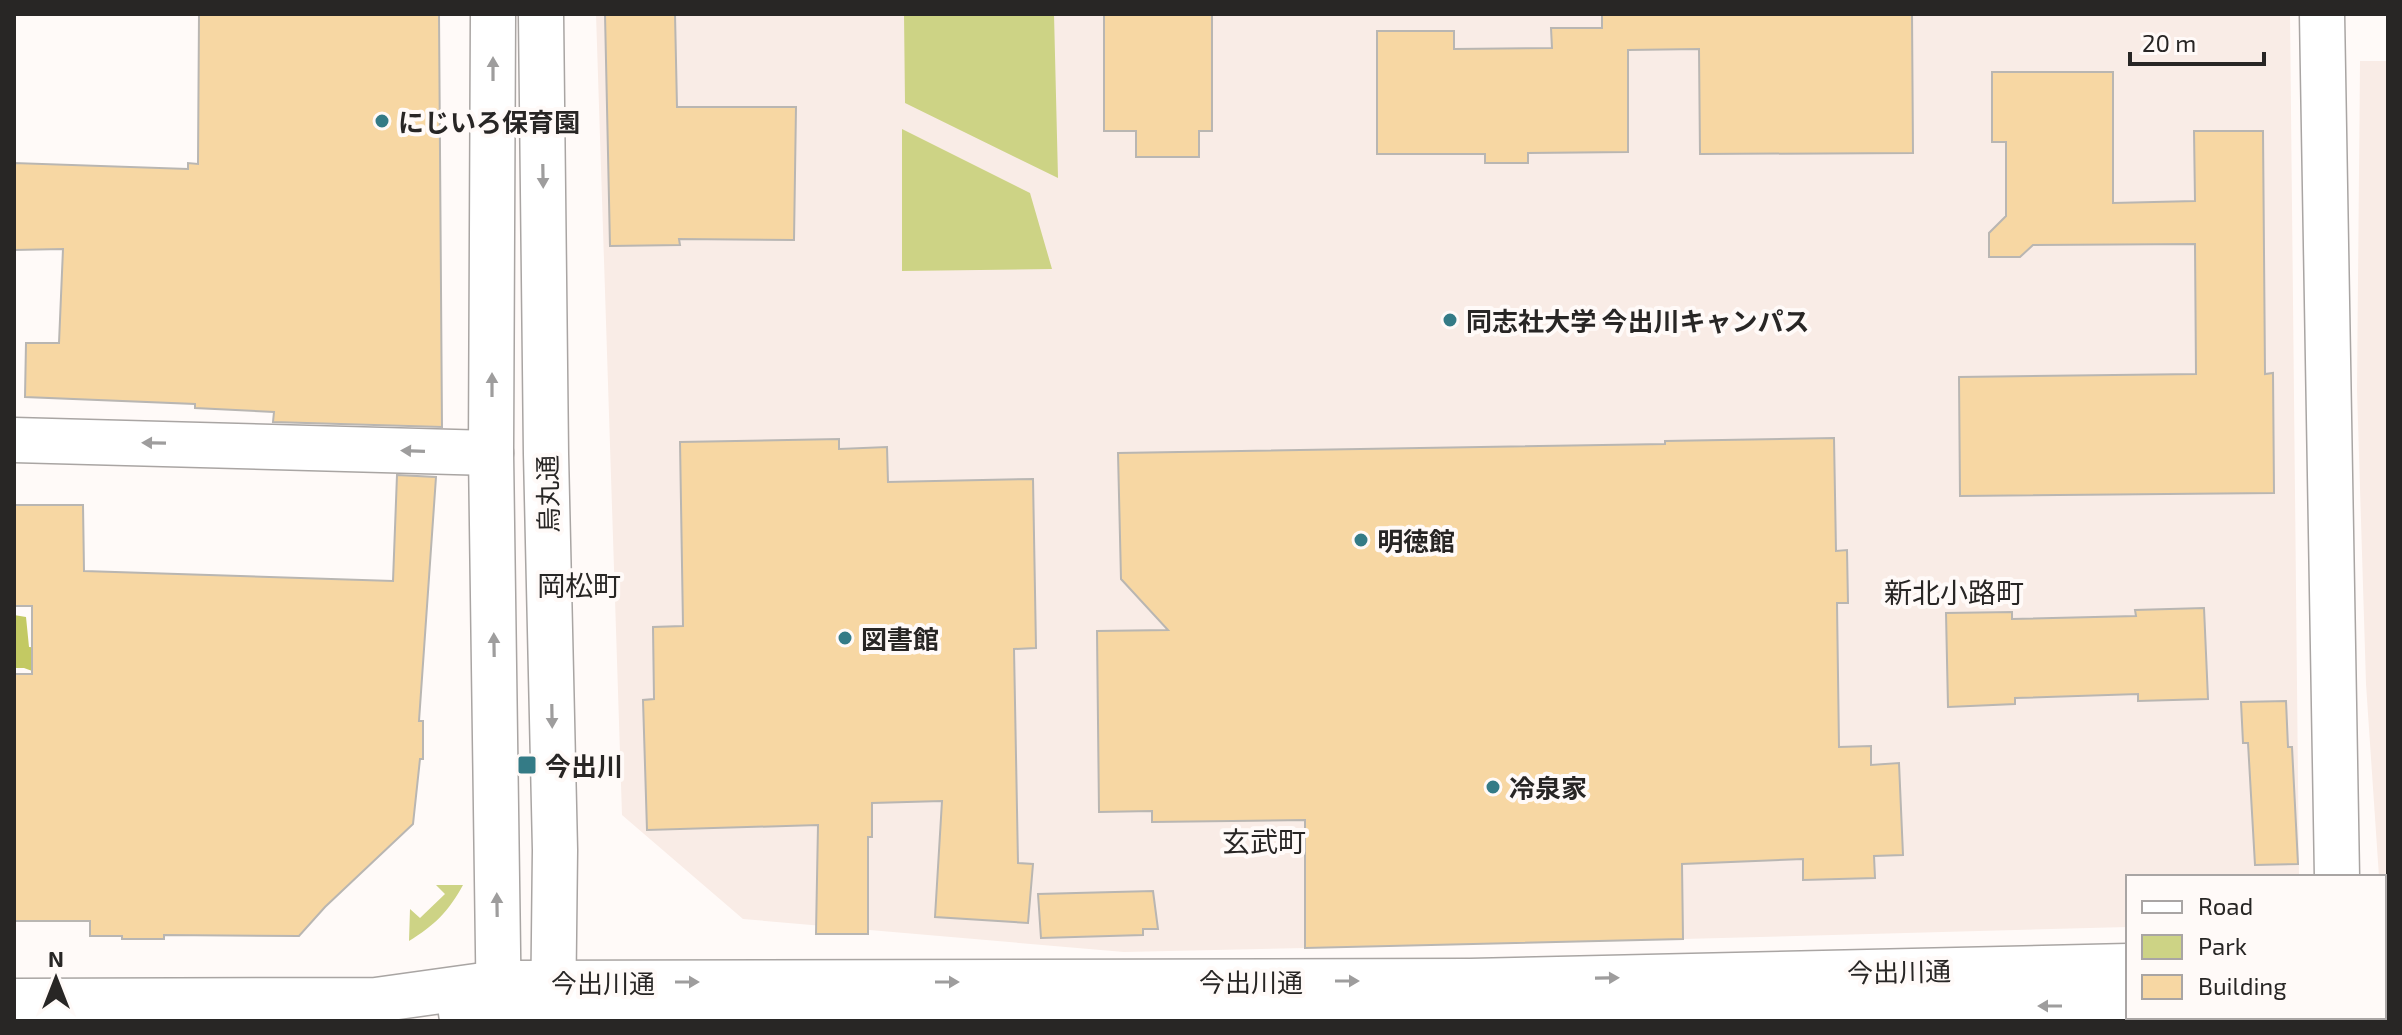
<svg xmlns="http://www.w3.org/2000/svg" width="2402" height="1035" font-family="'Exo 2','Noto Sans JP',sans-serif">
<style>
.built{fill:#f9ece6}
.green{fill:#cdd385}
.forest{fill:#c3c963}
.building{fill:#f7d7a3;stroke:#b9b6b2;stroke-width:2}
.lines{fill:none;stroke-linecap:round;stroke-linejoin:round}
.minor-casing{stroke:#a9a5a3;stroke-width:47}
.secondary-casing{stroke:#a9a5a3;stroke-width:47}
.trunk-casing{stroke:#a9a5a3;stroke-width:47}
.minor{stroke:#fff;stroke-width:44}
.secondary{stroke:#fff;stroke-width:44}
.trunk{stroke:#fff;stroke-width:44}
.oneway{fill:#9e9d9d}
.poi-dot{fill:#347b86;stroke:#fffaf8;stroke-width:3}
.labels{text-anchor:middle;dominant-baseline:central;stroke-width:8;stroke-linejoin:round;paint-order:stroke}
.poi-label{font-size:26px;font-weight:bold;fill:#282625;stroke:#fffaf8;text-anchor:start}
.street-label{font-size:26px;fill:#282625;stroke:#fffaf8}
.neighbourhood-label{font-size:28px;fill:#282625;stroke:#fffaf8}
</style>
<rect width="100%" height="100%" fill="#fffaf8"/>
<path class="built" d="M 596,14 L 2290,14 L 2299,877 L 2128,877 L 2128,927 L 1683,939 L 1680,627 L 1305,635 L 1305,948 L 1124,952 L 743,919 L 622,815 Z
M 2360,61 L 2388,61 L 2388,887 L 2384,884 L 2384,877 L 2379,877 L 2366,684 L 2357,390 Z"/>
<path class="green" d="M 904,14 L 1054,14 L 1058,178 L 905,103 Z
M 902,129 L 1030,193 L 1052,269 L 902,271 Z
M 436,885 L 463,885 C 449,911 434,926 409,941 L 410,909 L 420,918 L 445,894 Z"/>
<path class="forest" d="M 14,615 L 26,617 L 29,647 L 76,650 L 35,672 L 24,668 L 14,668 Z"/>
<path class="building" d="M 199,14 L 439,14 L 442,427 L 273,422 L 274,412 L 195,408 L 195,404 L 25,397 L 26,343 L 59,343 L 63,249 L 14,250 L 14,163 L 188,169 L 188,163 L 198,164 Z
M 605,14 L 675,14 L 677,107 L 796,107 L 794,240 L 679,239 L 680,245 L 610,246 Z
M 1104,14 L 1212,14 L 1212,131 L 1199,131 L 1199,157 L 1136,157 L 1136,131 L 1104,131 Z
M 1602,14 L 1912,14 L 1913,153 L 1700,154 L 1699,49 L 1628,50 L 1628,152 L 1528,153 L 1528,163 L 1485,163 L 1485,154 L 1377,154 L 1377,31 L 1454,31 L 1454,49 L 1552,48 L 1551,28 L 1602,28 Z
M 1992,72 L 2113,72 L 2113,203 L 2195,201 L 2194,131 L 2263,131 L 2265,374 L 2273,373 L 2274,493 L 1960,496 L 1959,377 L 2196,374 L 2195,244 L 2033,245 L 2020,257 L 1989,257 L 1989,233 L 2006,216 L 2006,142 L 1992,142 Z
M 1834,438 L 1836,551 L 1847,550 L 1848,603 L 1837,603 L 1839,747 L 1871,746 L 1871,765 L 1899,763 L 1903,855 L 1874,856 L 1875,878 L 1803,880 L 1803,859 L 1682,864 L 1683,939 L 1305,948 L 1305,820 L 1152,822 L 1152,811 L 1099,812 L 1097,631 L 1168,630 L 1121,579 L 1118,453 L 1665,444 L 1665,441 Z
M 839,439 L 839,449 L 887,447 L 888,482 L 1033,479 L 1036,648 L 1014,649 L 1018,863 L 1033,864 L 1028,923 L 935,917 L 942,801 L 872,803 L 872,837 L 868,837 L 868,934 L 816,934 L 818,825 L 647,830 L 643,700 L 654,699 L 653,627 L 683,626 L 680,442 Z
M 397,475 L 436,477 L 419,721 L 423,721 L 423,759 L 420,759 L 413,824 L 325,907 L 299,936 L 164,935 L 164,939 L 122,939 L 122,936 L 90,936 L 90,921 L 14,921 L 14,674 L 32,674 L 32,606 L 14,606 L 14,505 L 83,505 L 84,571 L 393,581 Z
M 2204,608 L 2208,699 L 2138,701 L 2138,694 L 2015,698 L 2015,704 L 1948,707 L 1946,613 L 2012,612 L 2012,619 L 2136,616 L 2135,610 Z
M 2286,701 L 2288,747 L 2292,747 L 2298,864 L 2255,865 L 2248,743 L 2243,743 L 2241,702 Z
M 1153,891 L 1158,929 L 1143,929 L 1143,935 L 1041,938 L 1038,894 Z"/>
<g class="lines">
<defs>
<path id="minor" d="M 2322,14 L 2337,877
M 14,440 L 491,453"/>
<path id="secondary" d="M 2384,961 L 2388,961
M 14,1001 L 376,1000 L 498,983 L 1470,981 L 2128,966
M 2384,1004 L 2388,1004
M 461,1013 L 499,1018 L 678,1018 L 2128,1006"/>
<path id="trunk" d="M 493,14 L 491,453 L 499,1021
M 541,14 L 546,454 L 555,850 L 553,1021"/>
</defs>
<use href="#minor" class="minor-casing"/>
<use href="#secondary" class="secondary-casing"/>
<use href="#trunk" class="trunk-casing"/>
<use href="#minor" class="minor"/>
<use href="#secondary" class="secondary"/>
<use href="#trunk" class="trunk"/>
</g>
<defs><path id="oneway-solid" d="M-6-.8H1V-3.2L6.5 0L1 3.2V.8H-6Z" transform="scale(2)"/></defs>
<g class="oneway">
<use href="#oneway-solid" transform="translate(493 69) rotate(-90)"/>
<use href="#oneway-solid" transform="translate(543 176) rotate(89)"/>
<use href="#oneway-solid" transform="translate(492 385) rotate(-90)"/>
<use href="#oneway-solid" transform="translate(154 443) rotate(-179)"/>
<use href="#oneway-solid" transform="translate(413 451) rotate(-178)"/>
<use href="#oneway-solid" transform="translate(494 645) rotate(-91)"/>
<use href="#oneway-solid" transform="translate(552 716) rotate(89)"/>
<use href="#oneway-solid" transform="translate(497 905) rotate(-91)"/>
<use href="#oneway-solid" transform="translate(1607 978) rotate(-1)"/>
<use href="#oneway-solid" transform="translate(1347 981)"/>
<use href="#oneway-solid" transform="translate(687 982)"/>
<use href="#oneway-solid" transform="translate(947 982)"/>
<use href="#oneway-solid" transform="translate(2050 1006) rotate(180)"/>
</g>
<g class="poi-dot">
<circle cx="382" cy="121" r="8"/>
<circle cx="1450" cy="320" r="8"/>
<circle cx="1361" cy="540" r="8"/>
<circle cx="845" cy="638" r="8"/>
<rect x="517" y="755" width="20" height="20" rx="4"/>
<circle cx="1493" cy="787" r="8"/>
</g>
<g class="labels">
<g class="poi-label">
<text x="398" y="121">にじいろ保育園</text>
<text x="1466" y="320">同志社大学 今出川キャンパス</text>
<text x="1377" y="540">明徳館</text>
<text x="861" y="638">図書館</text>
<text x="545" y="765">今出川</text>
<text x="1509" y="787">冷泉家</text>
</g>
<g class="street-label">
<text transform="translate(547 494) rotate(-91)">烏丸通</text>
<text transform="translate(1899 971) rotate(-1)">今出川通</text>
<text x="1251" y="981">今出川通</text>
<text x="603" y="982">今出川通</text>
</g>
<g class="neighbourhood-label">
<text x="579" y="585">岡松町</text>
<text x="1954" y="592">新北小路町</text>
<text x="1264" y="841">玄武町</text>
</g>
</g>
<rect width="2402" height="1035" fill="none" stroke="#282625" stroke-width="32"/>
<rect x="2126" y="875" width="260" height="144" fill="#fffaf8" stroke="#a9a5a4" stroke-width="2"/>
<rect x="2142" y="901" width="40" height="12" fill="#ffffff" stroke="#a9a5a4" stroke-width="2"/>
<text x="2198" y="915" font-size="24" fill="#282625">Road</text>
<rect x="2142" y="935" width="40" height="24" fill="#cdd385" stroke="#a9a5a4" stroke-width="2"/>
<text x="2198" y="955" font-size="24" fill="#282625">Park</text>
<rect x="2142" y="975" width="40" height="24" fill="#f7d7a3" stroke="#a9a5a4" stroke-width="2"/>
<text x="2198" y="995" font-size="24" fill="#282625">Building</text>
<g transform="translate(56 979)" stroke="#fffaf8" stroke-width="6" paint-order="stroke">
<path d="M0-6L14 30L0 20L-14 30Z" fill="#282625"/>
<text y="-12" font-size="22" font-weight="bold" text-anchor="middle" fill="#282625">N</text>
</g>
<path d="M2130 52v12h134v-12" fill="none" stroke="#282625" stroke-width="4"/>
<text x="2142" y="52" font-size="24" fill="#282625" stroke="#fffaf8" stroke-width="6" paint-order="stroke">20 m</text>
</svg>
